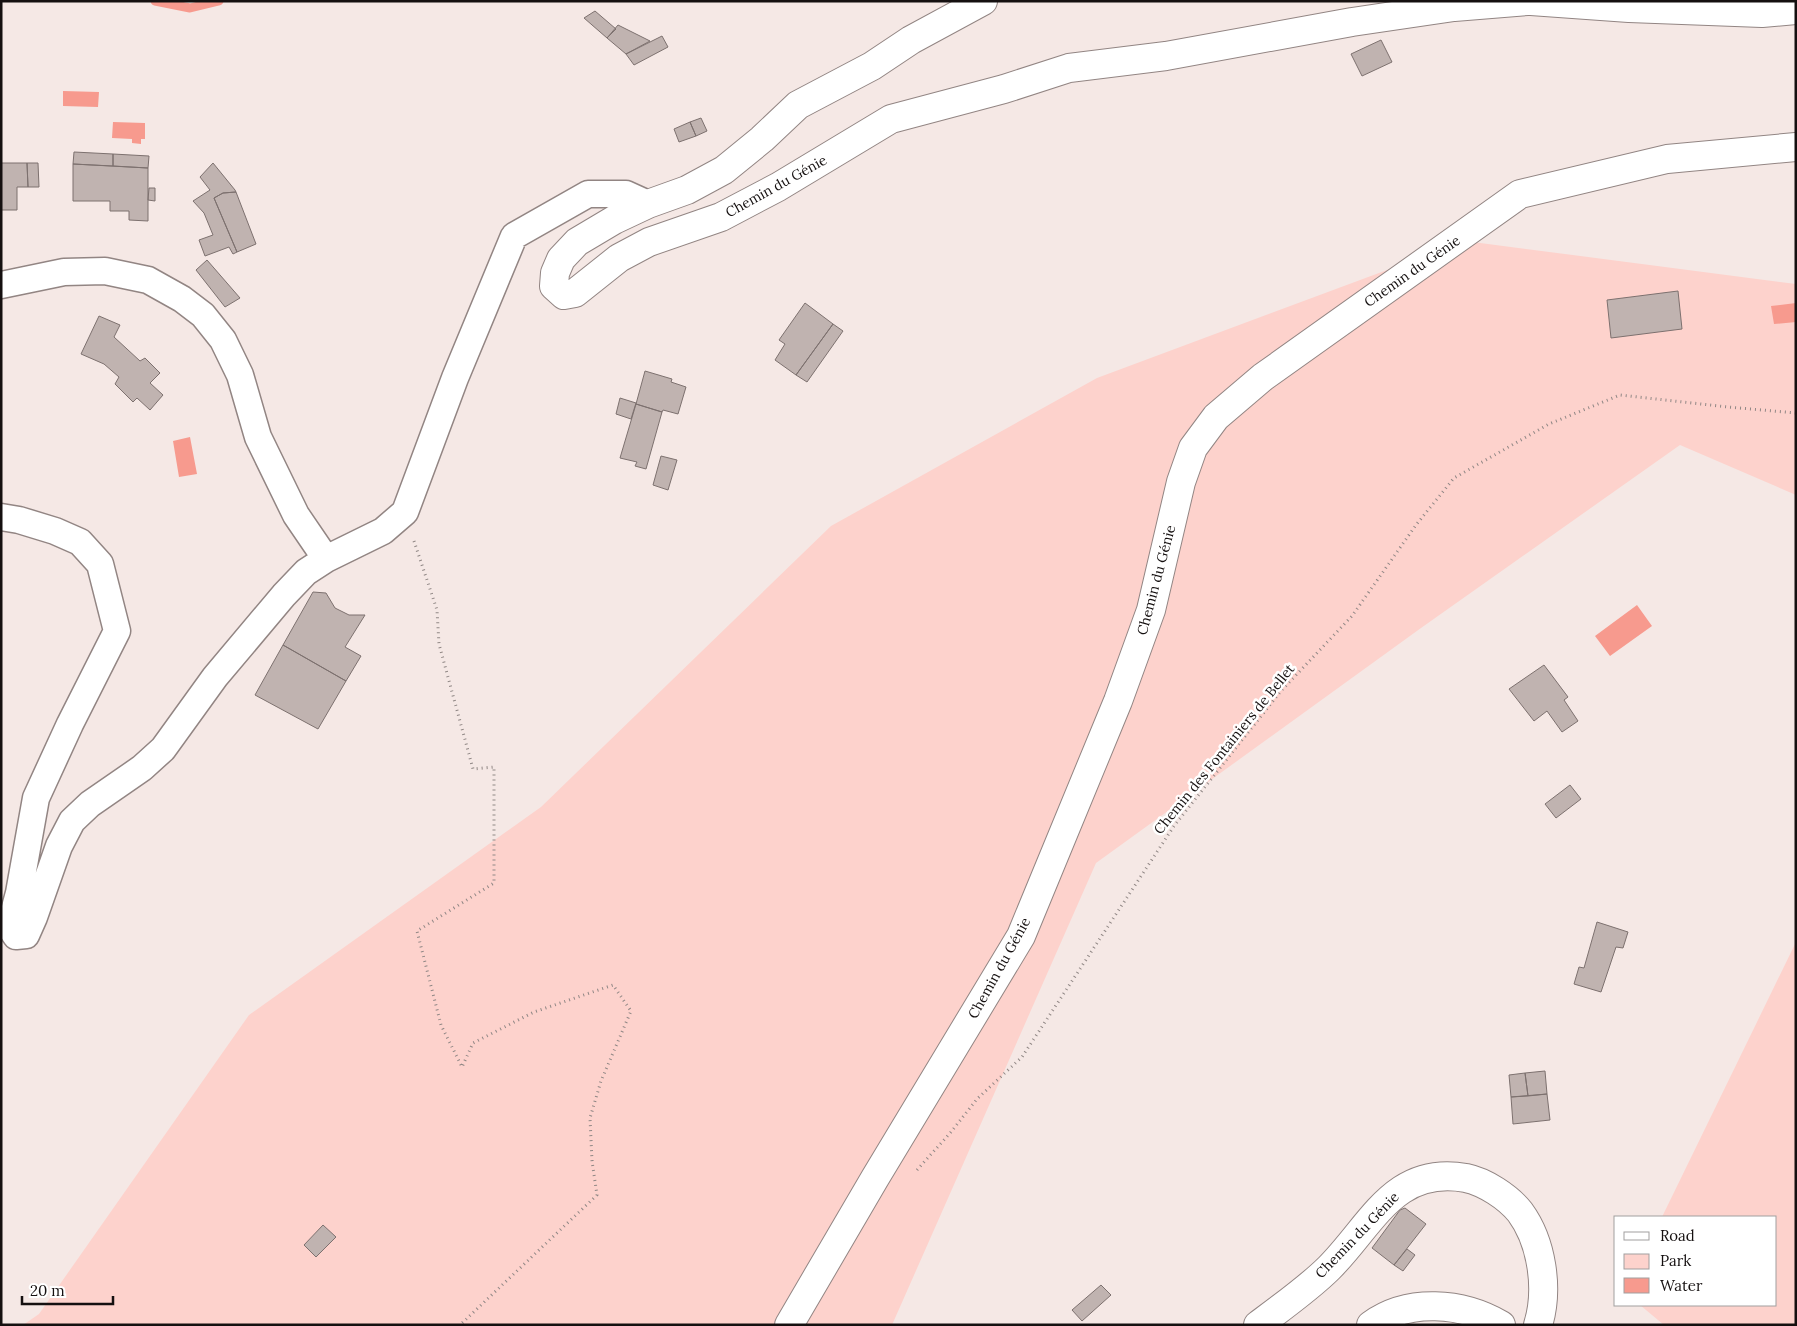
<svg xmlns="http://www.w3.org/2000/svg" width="1797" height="1326" font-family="Lora,serif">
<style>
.green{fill:#fdd2cc}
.water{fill:#f79a8e}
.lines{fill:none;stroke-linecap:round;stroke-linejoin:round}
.stream{stroke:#f79a8e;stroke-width:9}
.building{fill:#c0b3b0;stroke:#7d716f}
.minor-casing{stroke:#928583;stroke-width:29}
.tertiary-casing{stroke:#928583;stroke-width:30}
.secondary-casing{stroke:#928583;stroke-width:30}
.path{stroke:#908785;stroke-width:3;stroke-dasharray:1 4;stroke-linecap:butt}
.minor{stroke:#fff;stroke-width:26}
.tertiary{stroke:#fff;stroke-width:28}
.secondary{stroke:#fff;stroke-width:28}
.labels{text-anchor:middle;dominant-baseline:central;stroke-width:5;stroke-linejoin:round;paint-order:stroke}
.street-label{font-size:14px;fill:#151010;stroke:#fff}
</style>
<rect width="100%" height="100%" fill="#f5e8e5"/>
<path class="green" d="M 1465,241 L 1796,284 L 1796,495 L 1680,445 L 1421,628 L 1096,863 L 892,1325 L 23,1325 L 39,1314 L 249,1015 L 541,807 L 831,526 L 1097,378 Z
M 1796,942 L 1796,1325 L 1664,1325 L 1640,1305 L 1776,1305 L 1776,1217 L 1662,1217 Z"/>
<path class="water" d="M 63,91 L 99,92 L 98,107 L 63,106 Z
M 113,122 L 145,123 L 145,139 L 141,139 L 141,144 L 132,143 L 132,139 L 112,138 Z
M 1796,303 L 1796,322 L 1774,324 L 1771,306 Z
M 190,437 L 197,474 L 179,477 L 173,441 Z
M 1637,605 L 1652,626 L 1610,656 L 1595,636 Z"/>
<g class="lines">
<path class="stream" d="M 155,1 L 190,8 L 219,1"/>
</g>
<path class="building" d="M 595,11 L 616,29 L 607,38 L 584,18 Z
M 618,25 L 650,41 L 626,54 L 607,38 Z
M 662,36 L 668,47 L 634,65 L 626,54 Z
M 1381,40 L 1392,62 L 1362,76 L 1351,54 Z
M 701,118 L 707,131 L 696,136 L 690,122 Z
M 690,122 L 696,136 L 679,142 L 674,129 Z
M 74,152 L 113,154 L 113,166 L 73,164 Z
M 113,154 L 149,156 L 148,168 L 113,166 Z
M 1,163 L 27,163 L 28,187 L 17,187 L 17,210 L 1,210 Z
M 27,163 L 38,163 L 39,187 L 28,187 Z
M 213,163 L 235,190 L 236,192 L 223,193 L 214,198 L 237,252 L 233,254 L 229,247 L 205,256 L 199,240 L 213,235 L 204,213 L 193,201 L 210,190 L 200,177 Z
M 73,164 L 148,168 L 148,221 L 129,220 L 129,211 L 110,211 L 110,201 L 73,201 Z
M 149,188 L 155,188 L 155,201 L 148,200 Z
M 236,192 L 256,244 L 237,252 L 214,198 L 223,193 Z
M 207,260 L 240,298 L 225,307 L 196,270 Z
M 1678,291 L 1682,329 L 1611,338 L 1607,300 Z
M 805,303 L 833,324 L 796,375 L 775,360 L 785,344 L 779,340 Z
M 99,316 L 120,325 L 114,337 L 140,361 L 145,358 L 160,373 L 150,383 L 163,395 L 150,410 L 137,398 L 133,402 L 115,384 L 119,377 L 104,364 L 81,354 Z
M 833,324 L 843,331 L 807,382 L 796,375 Z
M 645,371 L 672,379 L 671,382 L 686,387 L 678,414 L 663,410 L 662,412 L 636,404 Z
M 620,398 L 636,403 L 631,419 L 616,414 Z
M 636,404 L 662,412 L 646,469 L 635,466 L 637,462 L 620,458 Z
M 661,456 L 677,460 L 668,490 L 653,485 Z
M 313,592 L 326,593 L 335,608 L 349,615 L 365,615 L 345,647 L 361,656 L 346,681 L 283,645 Z
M 283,645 L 346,681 L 318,729 L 255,695 Z
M 1544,665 L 1568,697 L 1564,700 L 1578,721 L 1562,732 L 1547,711 L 1534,721 L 1509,689 Z
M 1570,785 L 1581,799 L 1556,818 L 1545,804 Z
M 1597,922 L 1628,932 L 1623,948 L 1616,947 L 1601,992 L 1574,984 L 1579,967 L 1584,968 Z
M 1545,1071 L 1547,1094 L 1528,1096 L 1525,1073 Z
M 1525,1073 L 1528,1096 L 1511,1097 L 1509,1075 Z
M 1547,1094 L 1550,1120 L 1513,1124 L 1511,1097 Z
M 1405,1208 L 1426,1224 L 1394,1265 L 1372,1248 L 1400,1210 Z
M 323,1225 L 336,1237 L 316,1257 L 304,1245 Z
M 1407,1249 L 1415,1255 L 1403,1271 L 1394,1265 Z
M 1101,1285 L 1111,1295 L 1082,1321 L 1072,1310 Z"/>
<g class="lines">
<defs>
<path id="minor" d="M 1,285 L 64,272 L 105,271 L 148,280 L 182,299 L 203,315 L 223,340 L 240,375 L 258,437 L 296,515 L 326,559
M 1,517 L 19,520 L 55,531 L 80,542 L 100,564 L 117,631 L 70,724 L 36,798 L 19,893 L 12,919 L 12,930 L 16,936 L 26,935 L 34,917 L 59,846 L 72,821 L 90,804 L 142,768 L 163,749 L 215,677 L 284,595 L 306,572 L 326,559 L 383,531 L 405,512 L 455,378 L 514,236 L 588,194 L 626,194 L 648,204"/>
<path id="tertiary" d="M 983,1 L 911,40 L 872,66 L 798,105 L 762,139 L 724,170 L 687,190 L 648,204 L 614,220 L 577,242 L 561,259 L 555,273 L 554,286 L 564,295 L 575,293 L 619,258 L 649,242 L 721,217 L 778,187 L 891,119 L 1004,89 L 1069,68 L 1166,56 L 1352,22 L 1454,7 L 1527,1
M 1531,1 L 1629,8 L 1762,13 L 1796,10
M 789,1325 L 875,1178 L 1021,936 L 1118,701 L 1151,610 L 1181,482 L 1193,448 L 1216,417 L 1263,377 L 1520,194 L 1667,159 L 1796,147
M 1258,1325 C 1281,1308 1310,1287 1329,1268 C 1372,1225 1394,1165 1466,1178 C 1485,1182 1508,1197 1520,1212 C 1542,1242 1549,1289 1538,1325"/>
<path id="secondary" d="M 1371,1325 C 1408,1298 1462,1302 1501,1325"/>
</defs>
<use href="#minor" class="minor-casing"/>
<use href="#tertiary" class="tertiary-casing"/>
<use href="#secondary" class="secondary-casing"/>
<path class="path" d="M 414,541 L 437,610 L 439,644 L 473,769 L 494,767 L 494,883 L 417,931 L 441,1025 L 462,1067 L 473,1043 L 534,1012 L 613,985 L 631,1011 L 601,1081 L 590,1118 L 592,1161 L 597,1195 L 460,1325
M 917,1170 L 951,1132 L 977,1099 L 1022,1057 L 1174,826 L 1281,691 L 1352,616 L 1416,525 L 1454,478 L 1549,424 L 1620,395 L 1728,407 L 1796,413"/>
<use href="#minor" class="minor"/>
<use href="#tertiary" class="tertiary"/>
<use href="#secondary" class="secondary"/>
</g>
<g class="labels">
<g class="street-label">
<text transform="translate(776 186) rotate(-29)">Chemin du Génie</text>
<text transform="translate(1412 271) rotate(-35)">Chemin du Génie</text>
<text transform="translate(1156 580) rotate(-75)">Chemin du Génie</text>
<text transform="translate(1224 749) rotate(-51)">Chemin des Fontainiers de Bellet</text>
<text transform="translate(999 968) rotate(-61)">Chemin du Génie</text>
<text transform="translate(1357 1235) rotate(-46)">Chemin du Génie</text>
</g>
</g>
<rect width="1797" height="1326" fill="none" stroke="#151010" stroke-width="5"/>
<rect x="1614" y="1216" width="162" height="90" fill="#ffffff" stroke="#a19f9f"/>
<rect x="1624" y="1232" width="25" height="8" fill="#ffffff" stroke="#a19f9f"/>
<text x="1660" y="1241" font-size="15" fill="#151010">Road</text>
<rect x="1624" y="1254" width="25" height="15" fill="#fdd2cc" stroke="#a19f9f"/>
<text x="1660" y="1266" font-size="15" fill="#151010">Park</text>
<rect x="1624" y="1278" width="25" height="15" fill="#f79a8e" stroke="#a19f9f"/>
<text x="1660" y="1291" font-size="15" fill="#151010">Water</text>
<path d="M22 1296v8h91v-8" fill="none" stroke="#151010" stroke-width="2.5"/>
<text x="30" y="1296" font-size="15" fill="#151010" stroke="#ffffff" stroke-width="4" paint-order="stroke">20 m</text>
</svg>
